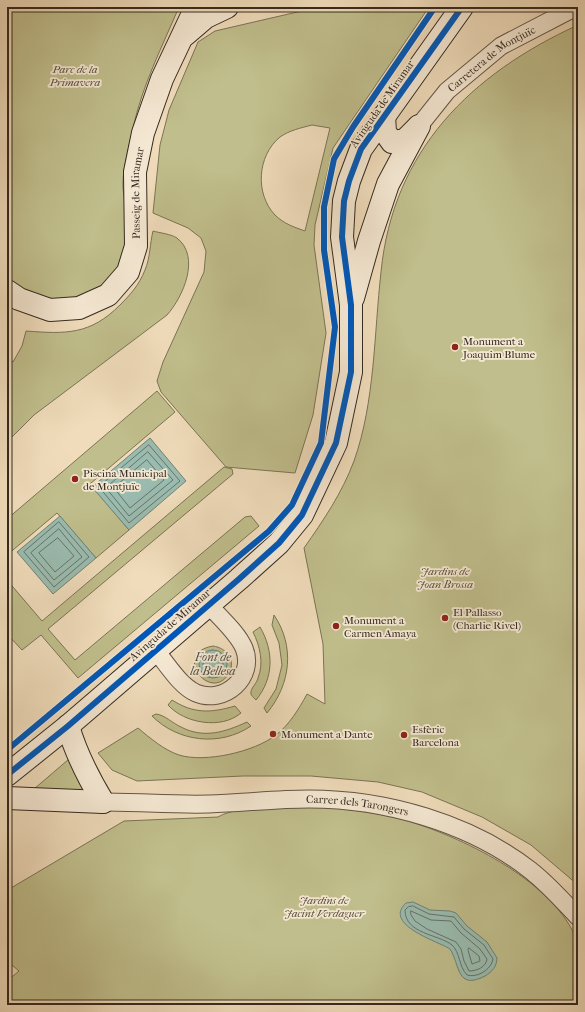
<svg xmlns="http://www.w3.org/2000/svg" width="585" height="1012" font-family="'IM FELL French Canon',serif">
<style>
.green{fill:#c0be8c;stroke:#7a7456;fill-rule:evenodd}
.water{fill:#9abcb0;stroke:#718276}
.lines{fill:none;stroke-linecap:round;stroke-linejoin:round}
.shore{stroke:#677368;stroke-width:1}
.street-casing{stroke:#635646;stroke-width:19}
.secondary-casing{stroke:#342a1f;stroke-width:24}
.street{stroke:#f5e8d3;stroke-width:17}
.secondary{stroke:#f5e8d3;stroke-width:22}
.cycleway-casing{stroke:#f5e8d3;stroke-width:8}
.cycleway{stroke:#0057b8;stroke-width:6}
.poi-dot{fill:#8f2418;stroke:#f5e8d3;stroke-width:1.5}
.labels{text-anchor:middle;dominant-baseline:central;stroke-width:3.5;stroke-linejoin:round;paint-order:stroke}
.street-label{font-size:11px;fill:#342a1f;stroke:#f5e8d3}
.park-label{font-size:11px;font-style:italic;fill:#574f3a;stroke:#f5e8d3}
.poi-label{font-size:11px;fill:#342a1f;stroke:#f5e8d3;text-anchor:start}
.water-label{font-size:12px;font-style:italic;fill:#4e4e43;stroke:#f5e8d3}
</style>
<rect width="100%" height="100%" fill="#f0dcbb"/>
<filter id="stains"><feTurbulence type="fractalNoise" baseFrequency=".005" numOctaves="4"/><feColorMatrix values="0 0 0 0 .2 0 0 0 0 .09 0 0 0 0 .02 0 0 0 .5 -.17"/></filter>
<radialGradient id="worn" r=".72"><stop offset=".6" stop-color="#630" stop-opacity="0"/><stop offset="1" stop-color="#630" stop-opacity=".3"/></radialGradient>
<path class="green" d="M 7,7 L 179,7 C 162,47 142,86 133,128 C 130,143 123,168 123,182 C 122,197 129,212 129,227 C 128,259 107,300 71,301 C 45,302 28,296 7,279 Z
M 319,7 L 429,7 L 333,148 L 315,225 L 314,245 L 326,333 L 313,415 L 295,473 L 226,467 L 161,392 L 157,381 L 163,362 L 204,272 L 206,251 L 201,238 L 188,228 L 153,213 L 160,145 L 169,110 L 198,42 L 215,31 ZM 312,125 L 330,128 L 305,231 C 294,227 284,224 275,215 C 255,194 257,156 280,137 C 290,130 301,128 312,125 Z
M 578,25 L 578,885 L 531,845 L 482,817 L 422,792 L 378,782 L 311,776 L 243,776 L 137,781 L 112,770 L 98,753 L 138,728 C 150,738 164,750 179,755 C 205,763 254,752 276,735 C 289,725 299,709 307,694 L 325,704 L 323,644 L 304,548 C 323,521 342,493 354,461 C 375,402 374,334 381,272 C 393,150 471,74 578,25 Z
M 153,231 C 160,233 171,234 177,238 C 201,257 183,297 167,315 L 34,415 L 10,439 L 7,445 L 7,357 L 13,362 L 22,346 L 26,331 C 66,334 90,335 120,305 C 131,294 139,285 145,270 C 150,259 150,243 153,231 Z
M 157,391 L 175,412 L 90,484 L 129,530 L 96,558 L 57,513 L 7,555 L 7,519 Z
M 224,467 L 232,469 L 233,474 L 48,629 L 75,660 L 245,517 L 251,516 L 259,526 L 78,678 L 41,635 L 22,650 L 7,634 L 7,580 L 42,621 Z
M 274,615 C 295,646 291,684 267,713 L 264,708 L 276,689 L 282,665 L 279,643 L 272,625 Z
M 260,627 C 274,651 274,678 256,700 C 254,698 250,695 251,692 C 251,688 257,683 258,678 C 264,663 260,646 253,632 Z
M 213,646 C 227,648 237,661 228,675 C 209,702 172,653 213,646 ZM 212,650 L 220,652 L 218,677 L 208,677 L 204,654 Z
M 172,700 C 194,714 211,713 235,706 L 241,713 C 221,730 184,723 168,705 Z
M 156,714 C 165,715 172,723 181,727 C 204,739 225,732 247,722 L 251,726 C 220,747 178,742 152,716 Z
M 69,759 L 86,794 L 34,789 Z
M 324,807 C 353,810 382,813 411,822 C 466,839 556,883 577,941 C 581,951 578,992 578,1005 L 7,1005 L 7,981 L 19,971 L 7,961 L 7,893 L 11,888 L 124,821 L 218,817 C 239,804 297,808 324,807 Z"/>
<path class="water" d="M 150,438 L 186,481 L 129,530 L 92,487 Z
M 60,516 L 96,558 L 53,594 L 17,552 Z
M199 664a14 14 0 1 1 28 0a14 14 0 1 1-28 0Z
M 413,902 L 430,910 L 450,911 L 456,913 L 467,926 L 487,942 L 497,958 C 497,966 492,972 485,976 C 456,991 460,964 450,949 C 440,942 382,925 406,903 Z"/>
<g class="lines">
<path class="shore" d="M 149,445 L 180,481 L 129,523 L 99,487 Z
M 148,452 L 173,480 L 129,516 L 106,488 Z
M 147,460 L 164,480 L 130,508 L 114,488 Z
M 59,522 L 89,557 L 54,587 L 24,552 Z
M 59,529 L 82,557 L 54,580 L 31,553 Z
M 58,538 L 74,556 L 55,572 L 39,553 Z
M203 664a10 10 0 1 1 20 0a10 10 0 1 1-20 0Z
M 413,906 L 429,914 L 454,917 L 464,929 L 484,945 L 493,959 C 491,970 477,978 467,975 C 459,967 460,952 452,945 C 438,934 405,934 405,910 L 408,907 Z
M 411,911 L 431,920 L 451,921 L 461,933 L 480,949 L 487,959 C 486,967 477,971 469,971 L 464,961 L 461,949 L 456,942 L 427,929 L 415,921 L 411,915 Z
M 469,948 L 479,956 L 480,961 L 472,964 L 468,950 Z"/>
<defs>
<g id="street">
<path id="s1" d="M 419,126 L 447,91 L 501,46 L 576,7"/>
<path d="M 156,651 C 167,664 180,686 196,693 C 224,705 256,677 244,648 C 237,632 220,618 209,605"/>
<path id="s2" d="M 103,802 C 138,802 174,805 209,804 C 242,803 275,799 309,799 C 385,799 470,823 530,870 C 548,884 563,901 578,917"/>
</g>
<g id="secondary">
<path d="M 185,35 L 206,17 L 227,7"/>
<path d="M 384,116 L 385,132 L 392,142 L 405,140 L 418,127"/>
<path id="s3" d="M 7,291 L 19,299 L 50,310 L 79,308 L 108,295 L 128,272 L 136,246 L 135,172 L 143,133 L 162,79 L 196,7"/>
<path d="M 353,298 L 369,241 L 388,184 L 419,126"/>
<path d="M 68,726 C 76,754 88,777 103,802"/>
<path d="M 7,775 L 68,726 L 239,579 L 279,543 L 302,515 L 336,443 L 351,372 L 351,305 L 342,237 L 344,201 L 349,181 L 361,149 L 462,7"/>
<path d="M 7,798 L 103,802"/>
</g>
</defs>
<use href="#street" class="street-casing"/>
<use href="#secondary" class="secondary-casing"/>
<use href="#street" class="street"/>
<use href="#secondary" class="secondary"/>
<defs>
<path id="cycleway" d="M 7,750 L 269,531 L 292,505 L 321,443 L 335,327 L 324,250 L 324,207 L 334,159 L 353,127 L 435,7
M 7,775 L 68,726 L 239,579 L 279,543 L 302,515 L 336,443 L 351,372 L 351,305 L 342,237 L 344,201 L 349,181 L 361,149 L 462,7"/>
</defs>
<use href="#cycleway" class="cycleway-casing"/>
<use href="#cycleway" class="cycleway"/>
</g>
<g class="poi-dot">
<circle cx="455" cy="347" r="4"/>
<circle cx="75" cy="479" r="4"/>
<circle cx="445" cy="618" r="4"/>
<circle cx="336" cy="626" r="4"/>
<circle cx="273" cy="734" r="4"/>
<circle cx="404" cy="735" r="4"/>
</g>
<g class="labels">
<g class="street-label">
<text stroke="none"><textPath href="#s1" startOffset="100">Carretera de Montjuïc</textPath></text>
<text transform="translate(382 104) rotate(-55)">Avinguda de Miramar</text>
<text stroke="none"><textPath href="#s3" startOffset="219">Passeig de Miramar</textPath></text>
<text transform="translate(170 625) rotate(-41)">Avinguda de Miramar</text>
<text stroke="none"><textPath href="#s2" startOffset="255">Carrer dels Tarongers</textPath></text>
</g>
<g class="park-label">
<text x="75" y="69">Parc de la<tspan x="75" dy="13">Primavera</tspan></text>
<text x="445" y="571">Jardins de<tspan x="445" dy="13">Joan Brossa</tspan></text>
<text x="324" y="900">Jardins de<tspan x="324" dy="13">Jacint Verdaguer</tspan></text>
</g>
<g class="poi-label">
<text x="463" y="341">Monument a<tspan x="463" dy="13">Joaquim Blume</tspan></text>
<text x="83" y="473">Piscina Municipal<tspan x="83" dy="13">de Montjuïc</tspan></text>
<text x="453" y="612">El Pallasso<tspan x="453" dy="13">(Charlie Rivel)</tspan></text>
<text x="344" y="620">Monument a<tspan x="344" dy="13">Carmen Amaya</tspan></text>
<text x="412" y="729">Esfèric<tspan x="412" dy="13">Barcelona</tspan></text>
<text x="281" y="734">Monument a Dante</text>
</g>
<g class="water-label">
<text x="213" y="657">Font de<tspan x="213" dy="14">la Bellesa</tspan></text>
</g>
</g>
<rect width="585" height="1012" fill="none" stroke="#f0dcbb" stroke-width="24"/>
<rect x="8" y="8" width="569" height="996" fill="none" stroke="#342a1f" stroke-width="2"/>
<rect x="12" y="12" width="561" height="988" fill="none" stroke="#342a1f"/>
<rect width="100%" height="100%" filter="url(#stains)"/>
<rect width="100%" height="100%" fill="url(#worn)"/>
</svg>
